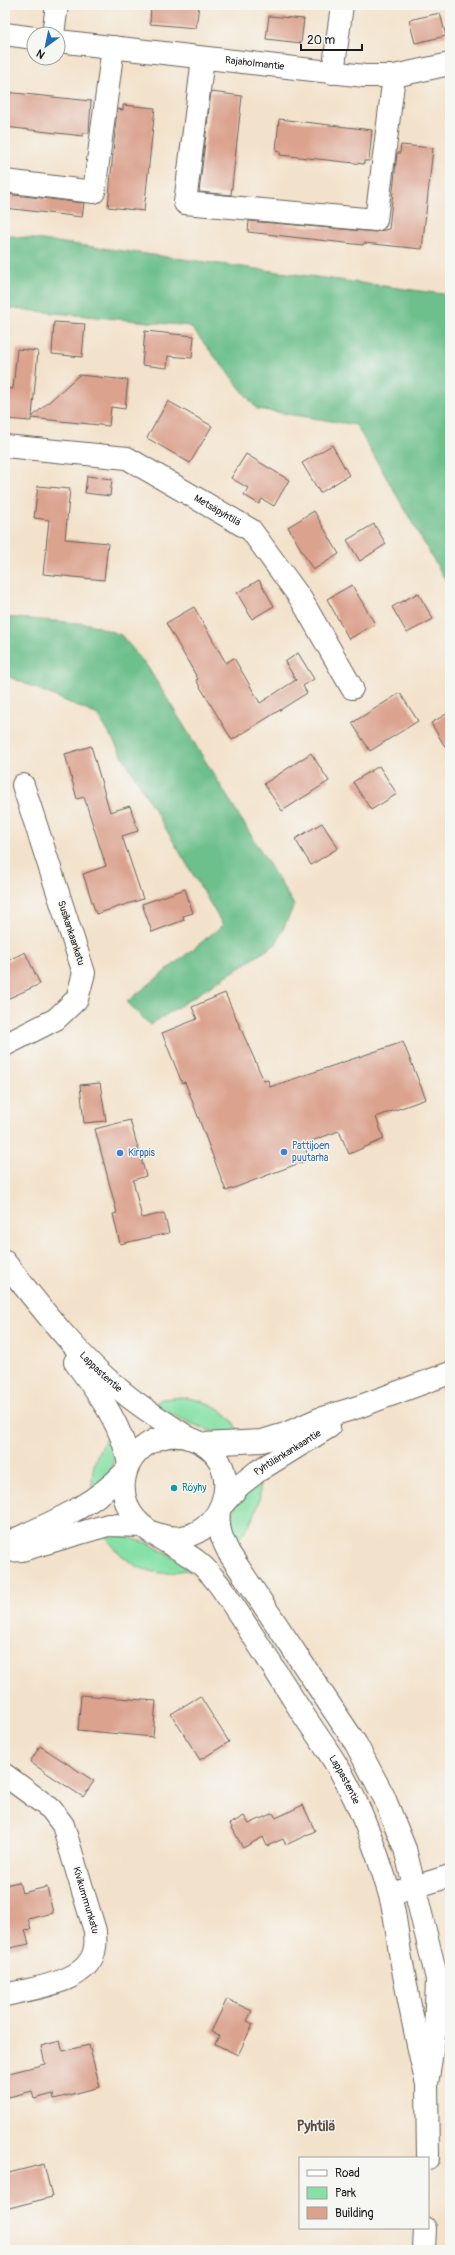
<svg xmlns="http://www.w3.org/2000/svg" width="455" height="2255" font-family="Pangolin,sans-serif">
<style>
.green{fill:#87e1a7;stroke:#527e62}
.forest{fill:#6dbf8c;stroke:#446e54}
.building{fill:#dba28e}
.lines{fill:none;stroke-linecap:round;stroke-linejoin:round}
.minor-casing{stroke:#676159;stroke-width:24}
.minor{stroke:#fff;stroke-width:22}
.shop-dot{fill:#3f7fe0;stroke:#f6f6f2;stroke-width:1.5}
.culture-dot{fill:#0f9aa8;stroke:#f6f6f2;stroke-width:1.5}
.labels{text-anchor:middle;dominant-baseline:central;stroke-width:3;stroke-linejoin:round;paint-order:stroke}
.street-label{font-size:10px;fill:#1c1c1c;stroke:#f6f6f2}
.shop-label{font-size:10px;fill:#366cbe;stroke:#f6f6f2;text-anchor:start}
.culture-label{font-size:10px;fill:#0d838f;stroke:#f6f6f2;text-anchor:start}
.district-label{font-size:14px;font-weight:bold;fill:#5f4b44;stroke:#f6f6f2}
</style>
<rect width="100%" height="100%" fill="#f6f6f2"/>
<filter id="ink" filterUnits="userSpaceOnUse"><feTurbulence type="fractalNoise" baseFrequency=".025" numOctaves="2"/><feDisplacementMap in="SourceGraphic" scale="8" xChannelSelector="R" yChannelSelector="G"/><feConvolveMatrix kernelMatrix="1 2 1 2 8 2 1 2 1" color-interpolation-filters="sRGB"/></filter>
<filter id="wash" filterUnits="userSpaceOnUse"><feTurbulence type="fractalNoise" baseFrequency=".012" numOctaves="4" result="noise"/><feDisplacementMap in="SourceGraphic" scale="16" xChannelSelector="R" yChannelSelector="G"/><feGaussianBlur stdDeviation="0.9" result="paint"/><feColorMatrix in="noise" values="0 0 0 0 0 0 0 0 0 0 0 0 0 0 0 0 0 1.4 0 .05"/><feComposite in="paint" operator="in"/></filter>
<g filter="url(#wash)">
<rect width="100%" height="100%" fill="#f3e2cb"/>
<path class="green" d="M 181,1397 C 209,1401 230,1409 241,1437 C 218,1438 174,1416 153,1404 L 162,1399 Z
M 111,1432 C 118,1456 114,1475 92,1489 C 91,1466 97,1450 111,1432 Z
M 259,1482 C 264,1504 250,1527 235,1542 C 226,1514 236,1498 259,1482 Z
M 115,1534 L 148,1543 L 194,1569 L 189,1571 C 183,1569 178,1572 171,1573 C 143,1575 122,1560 106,1537 Z"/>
<path class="forest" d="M 5,235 L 450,295 L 450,588 L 356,425 L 257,409 L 190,326 L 5,308 Z
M 5,617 L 90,624 L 121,635 L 147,666 L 294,905 L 276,944 L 150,1025 L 127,1002 L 223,925 L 98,715 L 5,675 Z"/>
<g id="blocks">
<path class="building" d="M 151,5 L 199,5 L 196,28 L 150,24 Z
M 440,13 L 446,36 L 415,43 L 409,20 Z
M 269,16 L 304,19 L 301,43 L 266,39 Z
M 5,92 L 91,101 L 89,133 L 83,133 L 83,136 L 5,127 Z
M 211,92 L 242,96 L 231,195 L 199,192 Z
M 123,105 L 155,108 L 144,211 L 108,207 L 117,109 L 123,110 Z
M 279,119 L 372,130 L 369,161 L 364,161 L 364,164 L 280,155 L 280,152 L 276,151 Z
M 401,145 L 433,148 L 422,249 L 364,243 L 363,245 L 248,232 L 249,221 L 375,232 L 389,229 L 397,153 L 400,153 Z
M 5,194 L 84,203 L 82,217 L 5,208 Z
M 54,322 L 85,324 L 82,357 L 52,354 Z
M 145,331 L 194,336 L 192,358 L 168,356 L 167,368 L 142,365 Z
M 17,349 L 38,351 L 32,417 L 79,375 L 128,380 L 125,409 L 111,407 L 109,426 L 31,418 L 31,421 L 5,419 L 5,388 L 13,389 Z
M 168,401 L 212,426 L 190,463 L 147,438 Z
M 332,445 L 349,475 L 320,493 L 302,463 Z
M 246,454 L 289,480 L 274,506 L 262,499 L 259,504 L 244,495 L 248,488 L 231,478 Z
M 87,476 L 112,479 L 110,496 L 85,493 Z
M 38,486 L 70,489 L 65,539 L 108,543 L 104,580 L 43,574 L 49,520 L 34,518 Z
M 314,511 L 339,554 L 313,570 L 288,527 Z
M 374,524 L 386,544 L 360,561 L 347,540 Z
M 259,580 L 274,606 L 252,619 L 237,593 Z
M 352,585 L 375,624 L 349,639 L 327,599 Z
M 418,593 L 433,619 L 407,633 L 392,607 Z
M 194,607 L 226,663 L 234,658 L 260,703 L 296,680 L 285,662 L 298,653 L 314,679 L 303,686 L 307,693 L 232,740 L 196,680 L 198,679 L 166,623 Z
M 400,693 L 418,721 L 370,751 L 352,723 Z
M 450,712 L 450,755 L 431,723 Z
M 91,746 L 110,812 L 130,806 L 138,831 L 122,836 L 143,899 L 96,914 L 83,874 L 106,866 L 84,797 L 77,799 L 65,754 Z
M 311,753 L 329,781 L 282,811 L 264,784 Z
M 379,766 L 397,794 L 371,810 L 353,782 Z
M 322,823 L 338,848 L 311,865 L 295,839 Z
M 185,889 L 193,913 L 183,916 L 184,920 L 152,932 L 142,904 Z
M 25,952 L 40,984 L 5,1000 L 5,962 Z
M 225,993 L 264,1081 L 268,1080 L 270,1087 L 403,1042 L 426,1099 L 376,1117 L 384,1139 L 349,1154 L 339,1131 L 303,1144 L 310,1159 L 226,1191 L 185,1082 L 182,1083 L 162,1033 L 197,1019 L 192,1007 Z
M 100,1083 L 106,1121 L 84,1123 L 80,1085 Z
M 130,1120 L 146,1176 L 133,1180 L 142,1218 L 164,1213 L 169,1233 L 120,1244 L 113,1214 L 117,1213 L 95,1129 Z
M 81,1695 L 156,1701 L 153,1737 L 78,1730 Z
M 200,1696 L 229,1742 L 200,1760 L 171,1714 Z
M 40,1746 L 94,1781 L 83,1797 L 30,1762 Z
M 303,1805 L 315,1831 L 286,1845 L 283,1839 L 267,1846 L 263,1837 L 243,1848 L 230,1824 L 244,1816 L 249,1824 L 273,1813 L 276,1818 Z
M 19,1882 L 22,1893 L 47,1887 L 53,1913 L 28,1919 L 31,1929 L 25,1930 L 29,1944 L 5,1949 L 5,1885 Z
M 227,1999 L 252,2011 L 247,2021 L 253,2024 L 238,2055 L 215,2044 L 219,2036 L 211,2032 Z
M 60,2041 L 63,2051 L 89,2045 L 100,2087 L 54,2099 L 53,2094 L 34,2099 L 32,2091 L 5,2098 L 5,2074 L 45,2064 L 41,2046 Z
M 44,2164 L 52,2197 L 5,2209 L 5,2174 Z"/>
</g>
</g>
<g filter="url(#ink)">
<use href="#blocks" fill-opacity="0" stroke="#676159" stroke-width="1"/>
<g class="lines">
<defs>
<g id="minor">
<path d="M 5,34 L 34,38"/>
<path d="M 53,34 L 57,5"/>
<path id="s1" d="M 58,41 L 365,76 L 394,76 L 450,64"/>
<path d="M 203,58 L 185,203 L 376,220 L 394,76"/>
<path d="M 333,73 L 342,5"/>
<path d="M 5,181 L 94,192 L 113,47"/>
<path id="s2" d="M 5,446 L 127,458 L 251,530 L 301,599 L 352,688"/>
<path d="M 5,1045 L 56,1019 L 77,999 L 84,973 L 23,785"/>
<path id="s3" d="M 5,1262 C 37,1303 78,1356 119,1389 C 141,1408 165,1422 189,1438"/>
<path d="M 75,1362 C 99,1395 122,1424 129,1464"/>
<path d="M 203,1444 L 262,1441 L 285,1434 L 319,1419 L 358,1407 L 450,1373"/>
<path id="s4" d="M 223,1504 L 240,1485 L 258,1471 L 329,1427"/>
<path d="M 219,1512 C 217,1528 222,1539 229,1553 L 356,1744 L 384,1797 L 405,1849 L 437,1979 L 435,2031 L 427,2084 L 428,2158"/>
<path id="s5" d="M 154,1533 C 219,1559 256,1462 192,1439 C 151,1424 110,1466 128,1507 C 138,1532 177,1545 198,1562 C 214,1575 226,1594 237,1611 C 258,1643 278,1675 299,1708 C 313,1730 330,1752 343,1776 C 363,1812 377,1852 389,1892 C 395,1911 397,1933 400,1953 C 408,1997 416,2040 427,2084"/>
<path d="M 5,1544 C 50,1523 91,1508 126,1471"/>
<path d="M 6,1551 L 22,1550 L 108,1525 L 142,1526"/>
<path id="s6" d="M 5,1775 L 51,1809 L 63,1825 L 95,1931 C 95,1936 96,1942 95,1947 C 91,1983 33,1988 5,1995"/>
<path d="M 401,1891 L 450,1876"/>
<path d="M 424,2250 L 425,2228"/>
</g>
</defs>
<use href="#minor" class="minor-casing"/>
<use href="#minor" class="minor"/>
</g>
</g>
<g class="shop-dot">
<circle cx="284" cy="1152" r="4"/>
<circle cx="120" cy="1153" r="4"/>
</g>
<circle class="culture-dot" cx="174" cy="1488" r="4"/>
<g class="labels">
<g class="street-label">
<text stroke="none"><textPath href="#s1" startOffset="198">Rajaholmantie</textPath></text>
<text stroke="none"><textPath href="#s2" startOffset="227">Metsäpyhtilä</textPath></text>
<text transform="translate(71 933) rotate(72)">Susikankaankatu</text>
<text stroke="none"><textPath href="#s3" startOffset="146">Lappastentie</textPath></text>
<text stroke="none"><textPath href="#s4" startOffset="83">Pyhtilänkankaantie</textPath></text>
<text stroke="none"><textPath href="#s5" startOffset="634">Lappastentie</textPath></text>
<text stroke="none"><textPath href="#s6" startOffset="156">Kivikummunkatu</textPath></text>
</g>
<g class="shop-label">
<text x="292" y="1146">Pattijoen<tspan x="292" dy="12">puutarha</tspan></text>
<text x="128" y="1153">Kirppis</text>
</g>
<g class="culture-label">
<text x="182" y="1488">Röyhy</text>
</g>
<g class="district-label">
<text x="316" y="2126">Pyhtilä</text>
</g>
</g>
<rect width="455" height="2255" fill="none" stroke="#f6f6f2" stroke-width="20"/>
<rect x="299" y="2157" width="130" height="72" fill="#f6f6f2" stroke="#9f9f9c"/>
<rect x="307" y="2170" width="20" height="6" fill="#ffffff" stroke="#9f9f9c"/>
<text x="335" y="2177" font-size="12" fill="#1c1c1c">Road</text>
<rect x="307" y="2187" width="20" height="12" fill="#87e1a7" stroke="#9f9f9c"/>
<text x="335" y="2197" font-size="12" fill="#1c1c1c">Park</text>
<rect x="307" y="2207" width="20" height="12" fill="#dba28e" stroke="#9f9f9c"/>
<text x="335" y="2217" font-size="12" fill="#1c1c1c">Building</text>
<g transform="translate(46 46) rotate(213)"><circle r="19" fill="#f6f6f2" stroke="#9f9f9c"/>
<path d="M0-3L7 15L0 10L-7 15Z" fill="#1f6fb2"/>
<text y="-6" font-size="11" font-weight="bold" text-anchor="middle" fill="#1c1c1c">N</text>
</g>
<path d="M301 44v6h61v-6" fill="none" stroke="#1c1c1c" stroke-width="2"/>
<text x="307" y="44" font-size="12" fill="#1c1c1c" stroke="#f6f6f2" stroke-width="3" paint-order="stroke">20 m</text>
</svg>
